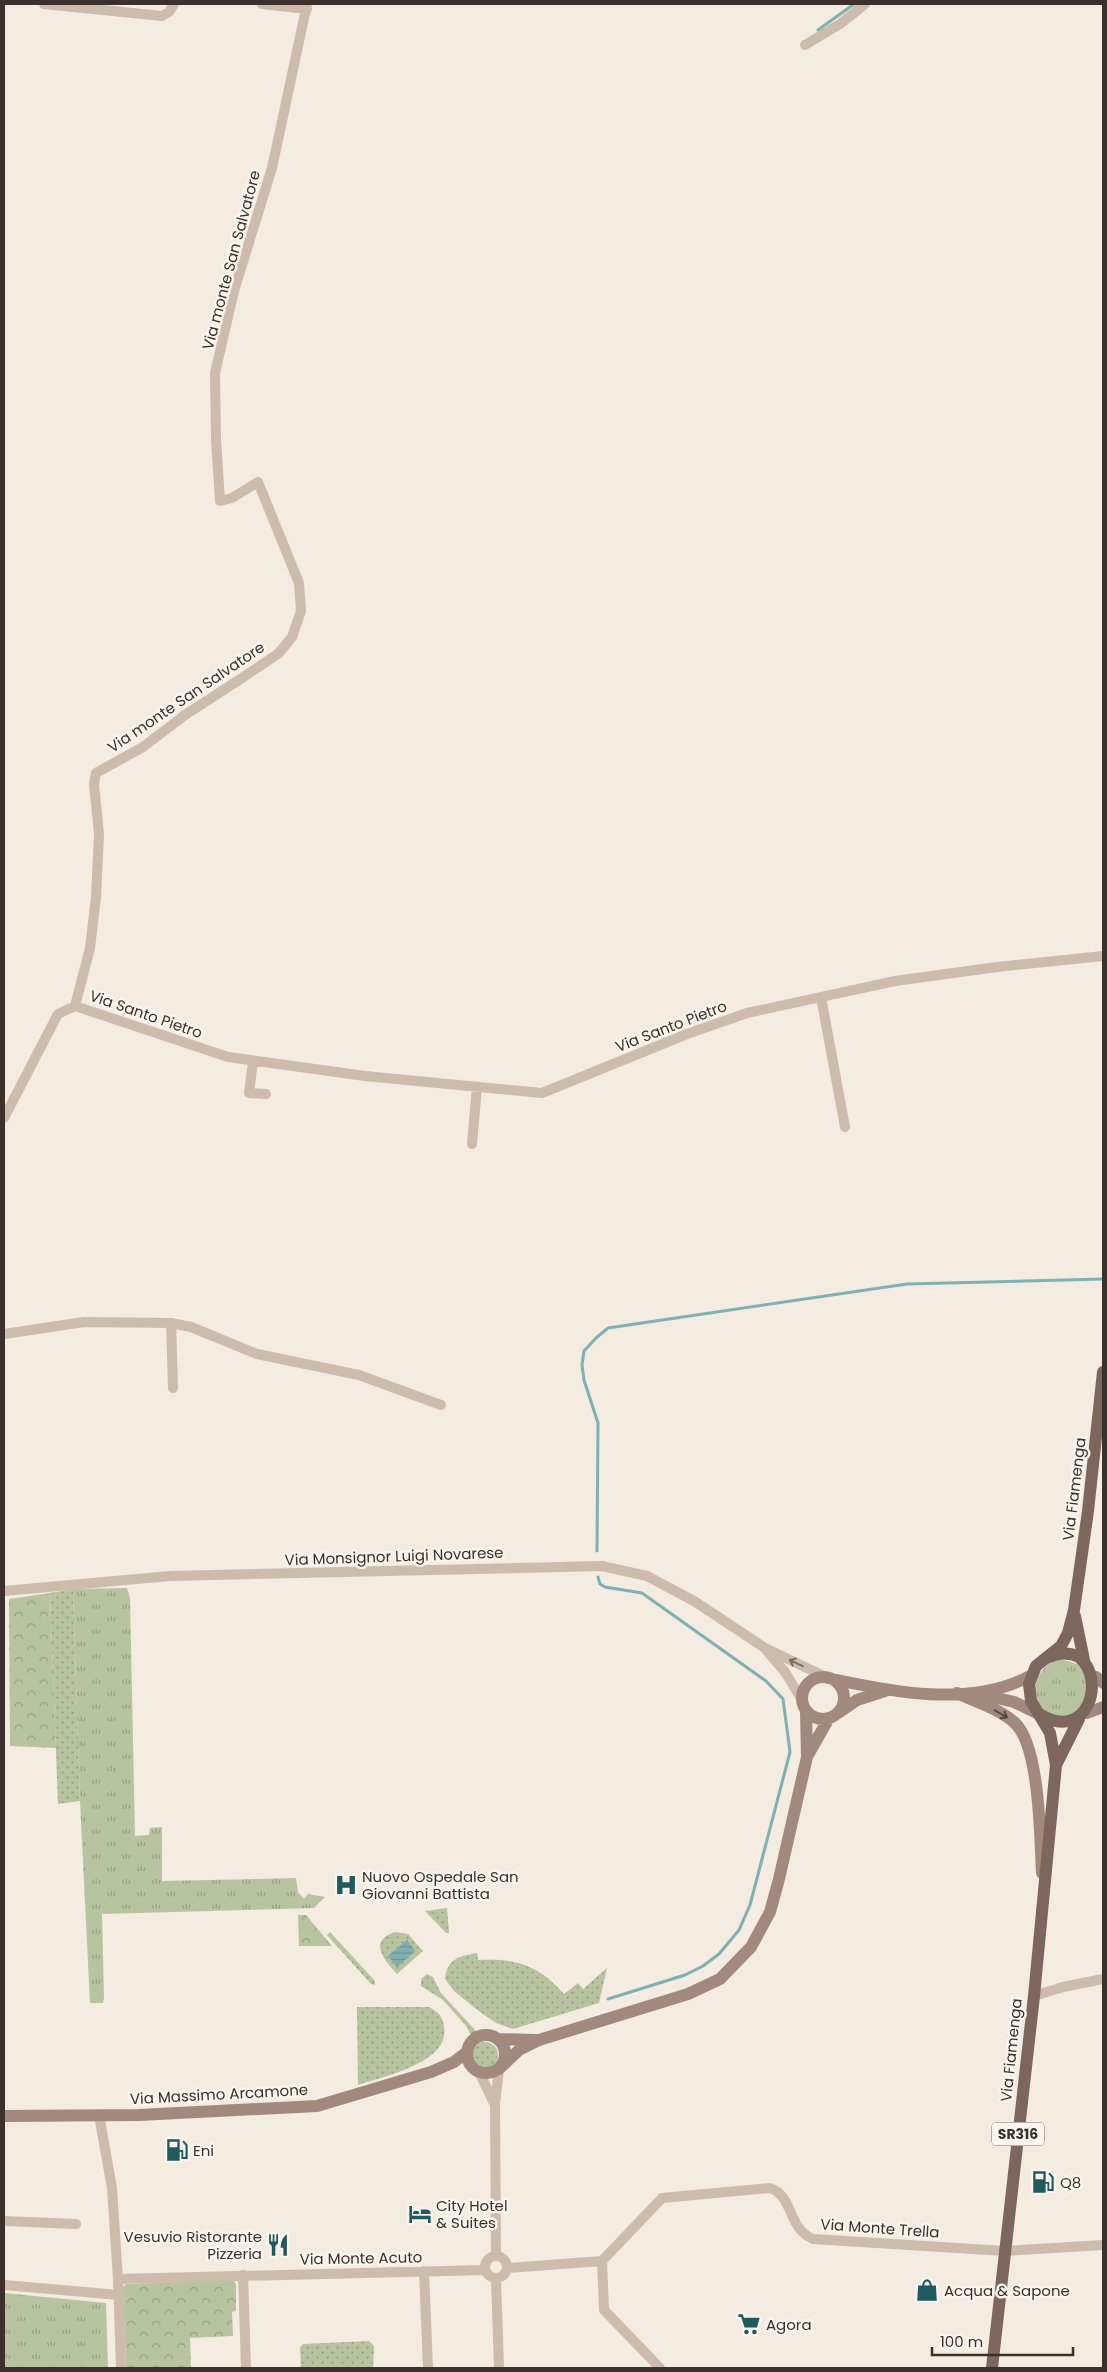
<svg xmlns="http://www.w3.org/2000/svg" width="1107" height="2372" font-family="Poppins,sans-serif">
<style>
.grass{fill:url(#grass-tufts)}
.park{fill:url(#park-crowns)}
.garden{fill:url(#garden-dots)}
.water{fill:url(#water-rules)}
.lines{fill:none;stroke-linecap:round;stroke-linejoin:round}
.stream{stroke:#7fb0b2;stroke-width:3}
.minor{stroke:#cdbbac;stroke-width:10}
.secondary{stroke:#a18a7d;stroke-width:12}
.primary{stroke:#7d675c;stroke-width:12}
.oneway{stroke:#7d6f65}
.oneway2{stroke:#544640}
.labels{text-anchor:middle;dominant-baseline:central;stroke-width:5;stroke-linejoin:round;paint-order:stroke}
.shield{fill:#fbf5ee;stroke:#756b66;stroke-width:1}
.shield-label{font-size:14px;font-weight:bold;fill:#3b302b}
.street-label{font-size:15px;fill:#3b302b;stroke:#fbf5ee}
.poi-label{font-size:15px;fill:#3b302b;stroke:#fbf5ee;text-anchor:start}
</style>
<defs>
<pattern id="grass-tufts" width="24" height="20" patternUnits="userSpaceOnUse" patternTransform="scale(1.25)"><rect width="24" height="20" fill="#b8c4a0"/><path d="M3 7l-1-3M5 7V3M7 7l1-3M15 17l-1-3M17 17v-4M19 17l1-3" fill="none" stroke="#97a083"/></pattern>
<pattern id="park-crowns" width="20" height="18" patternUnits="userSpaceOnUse" patternTransform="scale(1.25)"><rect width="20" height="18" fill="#b8c4a0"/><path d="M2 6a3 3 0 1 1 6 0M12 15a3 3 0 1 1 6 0" fill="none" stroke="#97a083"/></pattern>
<pattern id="garden-dots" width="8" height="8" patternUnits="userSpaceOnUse" patternTransform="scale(1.25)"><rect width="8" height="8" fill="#b8c4a0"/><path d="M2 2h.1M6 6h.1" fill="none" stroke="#97a083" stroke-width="1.8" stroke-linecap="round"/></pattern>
<pattern id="water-rules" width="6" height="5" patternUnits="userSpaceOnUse" patternTransform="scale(1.25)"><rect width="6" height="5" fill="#7fb0b2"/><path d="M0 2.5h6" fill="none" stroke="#699091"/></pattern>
</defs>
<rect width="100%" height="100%" fill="#f4ebe1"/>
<path class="grass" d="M 127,1588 L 130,1598 L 135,1836 L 149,1835 L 150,1828 L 162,1827 L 162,1881 L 296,1878 L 298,1892 L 304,1899 L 308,1894 L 325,1897 L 314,1908 L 102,1914 L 104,1998 L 103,2003 L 90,2003 L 80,1801 L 73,1589 Z
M 1055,1660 L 1064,1660 L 1080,1665 L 1091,1687 L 1076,1714 C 1072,1715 1065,1717 1060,1717 C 1027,1714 1028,1673 1055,1660 Z
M 4,2293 L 106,2303 L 108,2368 L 4,2368 Z"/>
<path class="park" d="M 50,1593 L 56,1748 L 10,1746 L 9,1599 Z
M 298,1915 L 306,1915 L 332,1946 L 299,1946 Z
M 234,2280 L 236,2285 L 236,2311 L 232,2312 L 233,2336 L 190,2338 L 191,2368 L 126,2368 L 123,2287 L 126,2284 Z"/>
<path class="garden" d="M 73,1589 L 80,1801 L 58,1804 L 50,1593 Z
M 447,1908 L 449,1933 L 446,1933 L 425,1911 Z
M 330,1932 L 375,1981 L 375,1985 L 371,1984 L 327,1935 Z
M 395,1932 L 408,1934 L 423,1951 L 397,1974 C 385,1961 367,1941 395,1932 Z
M 477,1953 L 478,1960 C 516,1958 539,1965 564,1994 L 578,1983 L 583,1989 L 607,1968 L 599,2003 L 513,2029 L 496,2023 L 476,2009 L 454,1991 L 445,1979 C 447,1959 459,1956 477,1953 Z
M 427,1974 L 433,1977 L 441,1993 L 477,2032 L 471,2036 L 467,2027 L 443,2000 L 421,1986 L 421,1979 Z
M 357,2007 L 429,2007 C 438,2012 443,2016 444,2027 C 450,2063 384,2076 358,2085 Z
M472 2055a13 13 0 1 1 26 0a13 13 0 1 1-26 0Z
M 369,2341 L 374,2346 L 373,2368 L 301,2368 L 300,2348 L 303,2344 Z"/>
<path class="water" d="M 407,1940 L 415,1951 L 397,1967 L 388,1956 Z"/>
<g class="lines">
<path class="stream" d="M 818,30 L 854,4
M 597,1551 L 598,1423 L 584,1380 L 582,1365 L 584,1351 L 596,1338 L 608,1328 L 907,1284 L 1103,1279
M 598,1577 L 600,1584 L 605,1587 L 642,1593 L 766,1681 L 783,1699 L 790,1752 L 750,1905 L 739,1930 L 719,1954 L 703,1966 L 685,1975 L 608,1999"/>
<path class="minor" d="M 44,4 L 162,16 L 169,12 L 174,4
M 262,4 L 307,9
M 805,45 L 840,24 L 865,4
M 821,997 L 845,1127
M 75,1006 L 90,948 L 96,897 L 99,834 L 94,784 L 96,773 L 143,747 L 185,715 L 245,676 L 279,653 L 292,637 L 301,611 L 299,583 L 258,482 L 232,498 L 220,501 L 216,440 L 215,373 L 234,291 L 272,168 L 307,4
M 253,1061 L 249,1093 L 266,1094
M 4,1118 L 58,1014 L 75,1006 L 228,1057 L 365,1076 L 542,1093 L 687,1034 L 747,1013 L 895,981 L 997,967 L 1103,956
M 472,1144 L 477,1087
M 171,1323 L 173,1388
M 4,1334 L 84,1322 L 171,1323 L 191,1327 L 257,1354 L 359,1375 L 441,1405
M 4,1591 L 170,1576 L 602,1566 L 647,1576 L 694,1601 L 765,1648 L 828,1678
M 767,1651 L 785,1672 L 802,1700
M 1034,1996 L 1063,1987 L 1103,1979
M 479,2072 L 494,2103
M 99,2115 L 112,2188 L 118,2279 L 121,2368
M 4,2221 L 76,2224
M485 2267a11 11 0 1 1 22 0a11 11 0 1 1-22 0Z
M 496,2256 L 495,2104 L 499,2069
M 602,2261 L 604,2310 L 660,2368
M 508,2268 L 602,2261 L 662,2198 L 770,2188 C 794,2196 787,2228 813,2239 L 1005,2251 L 1103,2245
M 424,2271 L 428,2368
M 243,2275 L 246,2368
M 118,2279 L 485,2270
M 496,2279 L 499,2368
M 4,2285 L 119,2295"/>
<path class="secondary" d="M 1096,1677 L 1103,1683
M802 1698a21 21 0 1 1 42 0a21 21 0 1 1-42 0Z
M 828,1678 C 891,1692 971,1708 1030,1676
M 957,1693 C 976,1702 1000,1709 1015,1723 C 1040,1747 1040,1838 1042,1873
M 980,1694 L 1014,1702 L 1041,1715
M 838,1713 L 857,1700 L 885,1691
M 1087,1713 L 1103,1707
M 808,1755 L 829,1718
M467 2054a19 19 0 1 1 38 0a19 19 0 1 1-38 0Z
M 498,2039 L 537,2040
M 499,2069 L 519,2050 L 539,2040 L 688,1994 L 720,1979 L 751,1947 L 770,1912 L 779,1879 L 807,1757 L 806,1711
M 4,2116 L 139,2115 L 317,2106 L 431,2072 L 454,2062 L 467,2052"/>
<path class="primary" d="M 1075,1616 L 1084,1660
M 1041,1715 C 1087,1742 1107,1680 1079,1657 C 1069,1652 1058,1653 1049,1657
M 1056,1765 L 1079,1719
M 992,2368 L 1034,1996 L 1056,1765 L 1050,1733 L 1031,1701 L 1029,1684 L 1036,1666 L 1061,1646 L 1068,1633 L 1074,1610 L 1088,1511 L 1103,1372"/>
</g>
<defs><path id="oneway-shaft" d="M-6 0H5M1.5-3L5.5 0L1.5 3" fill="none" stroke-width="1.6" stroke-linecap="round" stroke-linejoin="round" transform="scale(1.25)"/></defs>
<use class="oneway" href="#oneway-shaft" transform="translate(796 1663) rotate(-155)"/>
<use class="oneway2" href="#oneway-shaft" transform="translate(1001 1714) rotate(30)"/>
<defs>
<symbol id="hospital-bare" viewBox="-9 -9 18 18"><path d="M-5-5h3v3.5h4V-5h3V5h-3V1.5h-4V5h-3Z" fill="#1f5a5e" stroke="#fbf5ee" stroke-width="2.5" paint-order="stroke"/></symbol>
<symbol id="fuel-bare" viewBox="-9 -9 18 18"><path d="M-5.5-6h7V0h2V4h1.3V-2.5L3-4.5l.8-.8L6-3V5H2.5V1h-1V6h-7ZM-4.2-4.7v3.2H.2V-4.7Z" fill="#1f5a5e" stroke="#fbf5ee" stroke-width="2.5" paint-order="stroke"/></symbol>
<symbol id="hotel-bare" viewBox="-9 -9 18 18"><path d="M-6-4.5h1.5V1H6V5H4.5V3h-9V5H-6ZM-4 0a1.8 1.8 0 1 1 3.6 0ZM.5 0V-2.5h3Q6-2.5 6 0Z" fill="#1f5a5e" stroke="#fbf5ee" stroke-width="2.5" paint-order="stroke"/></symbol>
<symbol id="restaurant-bare" viewBox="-9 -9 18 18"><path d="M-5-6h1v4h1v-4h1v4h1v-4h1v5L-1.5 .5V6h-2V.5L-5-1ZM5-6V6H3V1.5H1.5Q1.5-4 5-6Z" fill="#1f5a5e" stroke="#fbf5ee" stroke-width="2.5" paint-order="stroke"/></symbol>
<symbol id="shop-bare" viewBox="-9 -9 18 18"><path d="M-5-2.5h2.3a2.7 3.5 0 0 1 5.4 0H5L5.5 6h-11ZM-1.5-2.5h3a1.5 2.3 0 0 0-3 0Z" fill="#1f5a5e" stroke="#fbf5ee" stroke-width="2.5" paint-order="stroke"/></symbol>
<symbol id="supermarket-bare" viewBox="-9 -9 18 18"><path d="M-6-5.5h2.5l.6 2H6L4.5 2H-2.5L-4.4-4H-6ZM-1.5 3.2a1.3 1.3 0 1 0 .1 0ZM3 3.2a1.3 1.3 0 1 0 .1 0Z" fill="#1f5a5e" stroke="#fbf5ee" stroke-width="2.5" paint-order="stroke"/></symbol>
</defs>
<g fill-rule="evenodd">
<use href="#hospital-bare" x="330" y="1869" width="32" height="32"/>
<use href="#fuel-bare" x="161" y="2134" width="32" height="32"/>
<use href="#fuel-bare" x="1027" y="2166" width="32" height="32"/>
<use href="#hotel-bare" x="404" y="2198" width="32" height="32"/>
<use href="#restaurant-bare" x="262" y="2229" width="32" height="32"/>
<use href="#shop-bare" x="911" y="2274" width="32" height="32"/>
<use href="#supermarket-bare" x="733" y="2308" width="32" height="32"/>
</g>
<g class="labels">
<rect class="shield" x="992" y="2122.5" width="52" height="23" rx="4"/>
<g class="shield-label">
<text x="1018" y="2134">SR316</text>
</g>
<g class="street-label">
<text transform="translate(231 260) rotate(-75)">Via monte San Salvatore</text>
<text transform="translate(186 697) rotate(-34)">Via monte San Salvatore</text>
<text transform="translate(146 1014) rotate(19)">Via Santo Pietro</text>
<text transform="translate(671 1026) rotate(-21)">Via Santo Pietro</text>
<text transform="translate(1074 1489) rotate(-83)">Via Fiamenga</text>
<text transform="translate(394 1556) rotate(-2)">Via Monsignor Luigi Novarese</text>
<text transform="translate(1011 2050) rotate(-84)">Via Fiamenga</text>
<text transform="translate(219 2094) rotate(-3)">Via Massimo Arcamone</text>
<text transform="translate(880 2228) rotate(4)">Via Monte Trella</text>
<text transform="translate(361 2258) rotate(-1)">Via Monte Acuto</text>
</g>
<g class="poi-label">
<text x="362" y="1876">Nuovo Ospedale San<tspan x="362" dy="17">Giovanni Battista</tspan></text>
<text x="193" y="2150">Eni</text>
<text x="1060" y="2182">Q8</text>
<text x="436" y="2205">City Hotel<tspan x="436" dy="17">&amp; Suites</tspan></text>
<text x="262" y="2236" text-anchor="end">Vesuvio Ristorante<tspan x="262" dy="17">Pizzeria</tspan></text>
<text x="944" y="2290">Acqua &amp; Sapone</text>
<text x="766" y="2324">Agora</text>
</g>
</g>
<rect width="1107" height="2372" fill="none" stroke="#3b302b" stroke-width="10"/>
<path d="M932 2347v8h141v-8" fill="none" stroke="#3b302b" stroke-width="2.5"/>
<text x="940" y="2347" font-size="15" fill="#3b302b" stroke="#fbf5ee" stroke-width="4" paint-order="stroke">100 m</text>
</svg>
